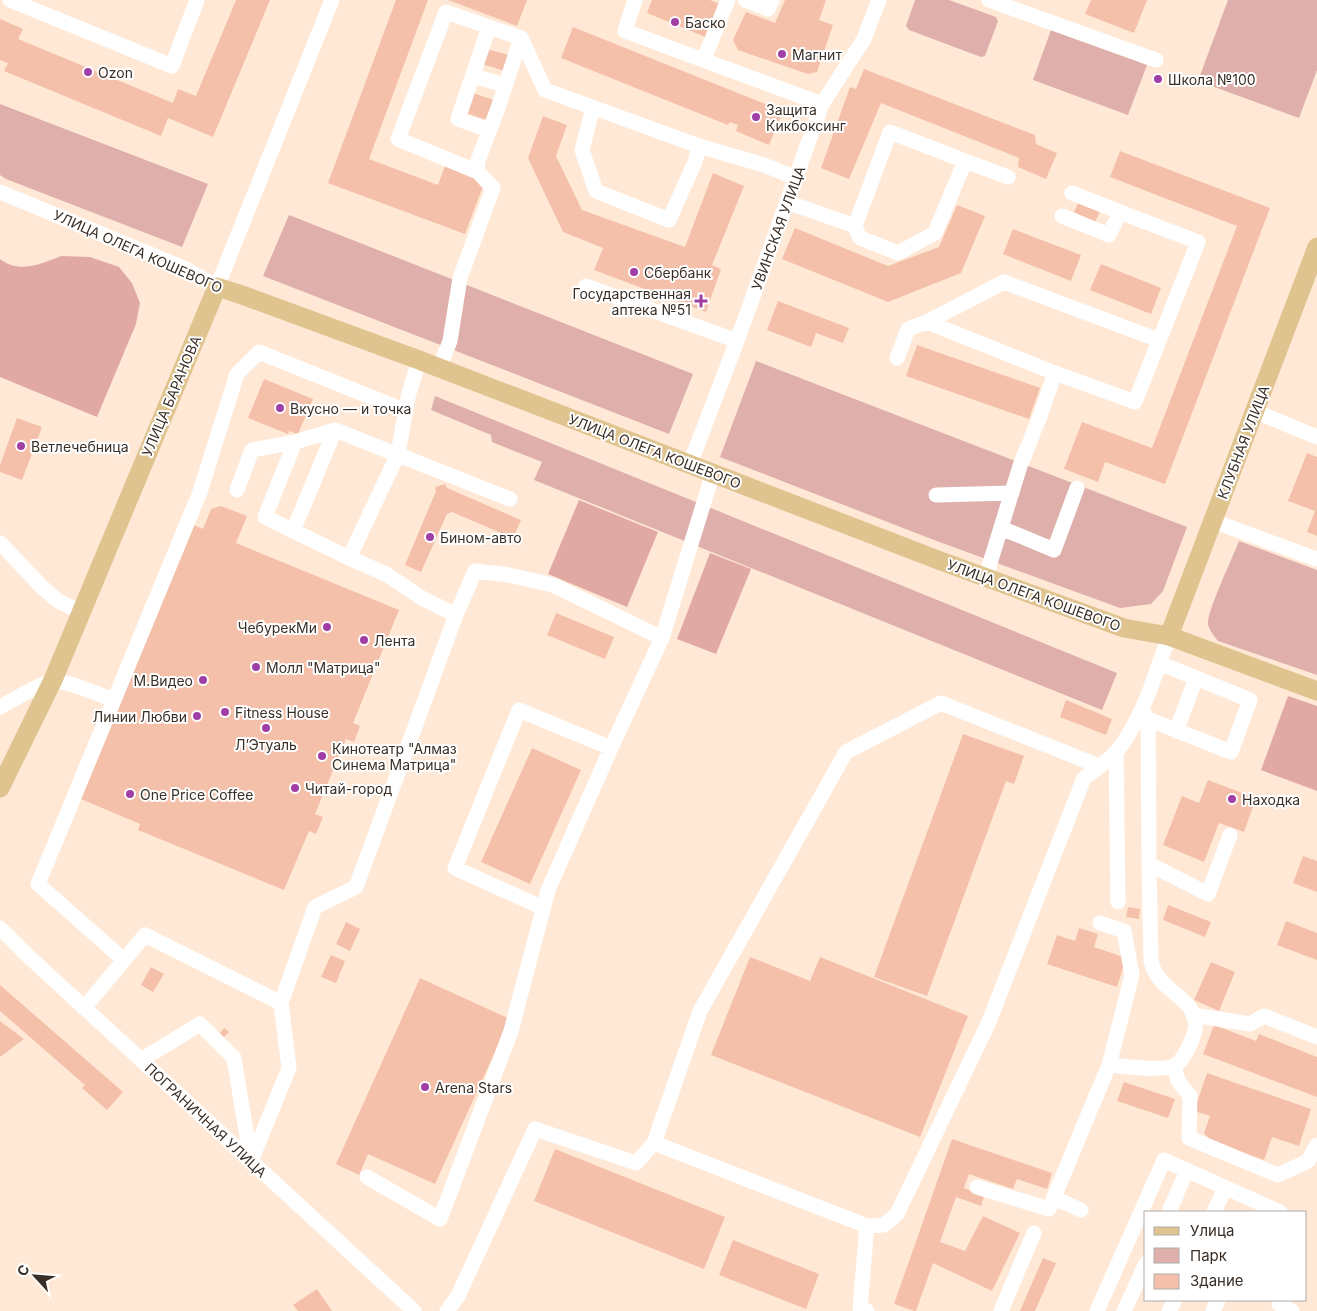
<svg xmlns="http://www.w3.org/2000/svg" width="1317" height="1311" font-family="Inter,sans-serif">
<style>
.green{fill:#deafab}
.forest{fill:#e1a9a4}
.building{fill:#f4c0aa}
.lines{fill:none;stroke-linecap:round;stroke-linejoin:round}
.minor{stroke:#fff;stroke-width:15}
.major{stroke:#dfc48f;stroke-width:19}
.poi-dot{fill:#a03ea5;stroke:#fff;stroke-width:2}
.labels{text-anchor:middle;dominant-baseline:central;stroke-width:4;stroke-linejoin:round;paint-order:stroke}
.poi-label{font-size:14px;fill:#3a2f26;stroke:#fff;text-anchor:start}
.street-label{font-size:14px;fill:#3a2f26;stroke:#fff}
</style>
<rect width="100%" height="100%" fill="#ffe9d6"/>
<path class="green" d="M 915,0 L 949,0 L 996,17 L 998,21 L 985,56 L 981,57 L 909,30 L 906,26 Z
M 1228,0 L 1317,0 L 1317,70 L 1299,118 L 1198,81 Z
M 1051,30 L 1147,65 L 1128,115 L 1033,80 Z
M 0,104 L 208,184 L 182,247 L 6,179 L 0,175 Z
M 289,215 L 693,374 L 669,434 L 263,276 Z
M 756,361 L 1187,527 L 1163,591 L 1151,604 L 1120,608 L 934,540 L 720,457 Z
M 435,396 L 1117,673 L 1102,710 L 534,480 L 542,462 L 492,442 L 491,435 L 431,410 Z
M 1239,541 L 1317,570 L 1317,675 L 1218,641 C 1214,636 1209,630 1208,624 C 1207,611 1233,557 1239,541 Z"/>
<path class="forest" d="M 61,256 L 90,257 L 119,267 L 132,283 L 140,303 L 136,324 L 97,417 L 0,377 L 0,259 C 19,274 41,264 61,256 Z
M 579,500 L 658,532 L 627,607 L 548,574 Z
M 710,553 L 751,569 L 716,654 L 677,639 Z
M 1288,696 L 1317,706 L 1317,791 L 1261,770 Z"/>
<path class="building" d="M 236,0 L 270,0 L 213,137 L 168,118 L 161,136 L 4,71 L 8,63 L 0,60 L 0,19 L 23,29 L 18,39 L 173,103 L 178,89 L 196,96 Z
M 396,0 L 428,0 L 369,159 L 438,185 L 445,166 L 485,181 L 465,234 L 328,183 Z
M 448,0 L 527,0 L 517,26 Z
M 652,0 L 710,0 L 722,5 L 708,38 L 647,13 Z
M 785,0 L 826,0 L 819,20 L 833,25 L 817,72 L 808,74 L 738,50 L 733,40 L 746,12 L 775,23 Z
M 1091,0 L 1147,0 L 1134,33 L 1085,14 Z
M 573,27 L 783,111 L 769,145 L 736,131 L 738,125 L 730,122 L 728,125 L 561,58 Z
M 487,49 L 509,55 L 505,71 L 482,64 Z
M 864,69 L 1035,135 L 1036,144 L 1057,153 L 1046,179 L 1018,167 L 1019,158 L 881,103 L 849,179 L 821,168 L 850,87 L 856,89 Z
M 473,93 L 494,100 L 487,120 L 466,113 Z
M 543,116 L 567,125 L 556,156 L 582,210 L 685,247 L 713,173 L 744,186 L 712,265 L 721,269 L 706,312 L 594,270 L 603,248 L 563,232 L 528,158 Z
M 1120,151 L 1270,208 L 1165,484 L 1105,462 L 1098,482 L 1064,469 L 1082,422 L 1152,448 L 1237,226 L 1110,177 Z
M 1081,197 L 1102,207 L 1095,222 L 1074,212 Z
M 957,205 L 985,216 L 961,273 L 888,302 L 782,259 L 795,228 L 888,266 L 939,247 Z
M 1013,229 L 1081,255 L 1071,281 L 1003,254 Z
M 1101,264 L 1161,288 L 1151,314 L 1090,290 Z
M 778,301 L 849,328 L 843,343 L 816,333 L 811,347 L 767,330 Z
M 917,345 L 1040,388 L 1029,419 L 906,376 Z
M 264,379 L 313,399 L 298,434 L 289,431 L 288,434 L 248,418 Z
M 17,418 L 42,427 L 22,480 L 0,472 L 0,465 Z
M 1307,453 L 1317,457 L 1317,536 L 1307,532 L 1315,511 L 1288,501 Z
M 445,484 L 447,488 L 521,520 L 513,538 L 452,512 L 447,514 L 421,572 L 405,565 L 436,491 L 435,487 Z
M 221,506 L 247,516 L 236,543 L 399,610 L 353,723 L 360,726 L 354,742 L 346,739 L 315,814 L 323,817 L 316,834 L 309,831 L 284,890 L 138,830 L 140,824 L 81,799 L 194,525 L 203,529 L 211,509 Z
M 556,613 L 614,637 L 605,659 L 547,635 Z
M 1066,700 L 1112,719 L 1106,735 L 1060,717 Z
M 963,734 L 1024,756 L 1014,784 L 1006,781 L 927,996 L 874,977 Z
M 532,748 L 581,770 L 530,884 L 481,862 Z
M 1208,780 L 1256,798 L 1244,832 L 1219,823 L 1204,862 L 1163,845 L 1182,796 L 1199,803 Z
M 1303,856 L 1317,861 L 1317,892 L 1293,883 Z
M 1168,905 L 1211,922 L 1205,937 L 1163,920 Z
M 1128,907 L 1140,909 L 1139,919 L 1126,917 Z
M 1286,921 L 1317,933 L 1317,960 L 1277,945 Z
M 346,922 L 360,929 L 350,951 L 336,944 Z
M 1079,928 L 1098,934 L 1094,947 L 1126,958 L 1117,987 L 1047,964 L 1057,935 L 1075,941 Z
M 331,955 L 345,961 L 336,983 L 321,977 Z
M 750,957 L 810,981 L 820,957 L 968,1016 L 920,1137 L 711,1055 Z
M 1211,962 L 1235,972 L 1219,1011 L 1194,1000 Z
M 151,967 L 164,974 L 153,992 L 141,985 Z
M 420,978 L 510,1019 L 435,1184 L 368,1154 L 359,1175 L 336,1164 Z
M 0,985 L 123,1092 L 107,1110 L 82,1088 L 85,1085 L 0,1011 Z
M 0,1021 L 24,1039 L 0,1057 Z
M 1214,1025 L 1256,1041 L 1259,1034 L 1317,1057 L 1317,1097 L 1203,1054 Z
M 224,1028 L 229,1032 L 224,1037 L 220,1033 Z
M 1207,1073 L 1311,1109 L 1299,1146 L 1272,1137 L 1264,1160 L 1212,1142 L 1204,1133 L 1210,1116 L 1194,1111 Z
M 1124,1082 L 1175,1099 L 1168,1118 L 1117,1101 Z
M 952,1139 L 1052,1173 L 1047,1189 L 1017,1179 L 1013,1189 L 969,1174 L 964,1188 L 984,1196 L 981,1206 L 956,1197 L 940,1242 L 965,1251 L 983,1216 L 1020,1233 L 992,1291 L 933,1263 L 916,1311 L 914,1311 L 894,1304 Z
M 555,1149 L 725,1217 L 704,1269 L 534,1201 Z
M 733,1240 L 819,1274 L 806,1309 L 719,1275 Z
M 1043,1258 L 1056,1263 L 1035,1311 L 1020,1311 Z
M 317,1289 L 332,1311 L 298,1311 L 293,1305 Z"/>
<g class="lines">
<path class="minor" d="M 10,0 L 172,66 L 197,0
M 635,0 L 625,31 L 822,104
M 745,0 L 768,9 L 772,0
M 989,0 L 1156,60
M 489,27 L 458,119 L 489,130
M 704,59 L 728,0
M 473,76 L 505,85
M 593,107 L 582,150 L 596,191 L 669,220 L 695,162 L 699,146
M 965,161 L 1008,177
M 478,172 L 398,139 L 446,12 L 521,38 L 545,90 L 699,146 L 764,165 L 796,178
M 0,192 L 186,269 L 217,287 L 332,0
M 1072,193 L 1120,212
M 787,202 L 855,226 L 860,238 L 898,253 L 935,233 L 965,161 L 890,132 L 855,226
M 586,286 L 737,341
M 927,322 L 1055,373
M 897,358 L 908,329 L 927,322 L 1004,282 L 1159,340
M 439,369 L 450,341 L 460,278 L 493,188 L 478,172 L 477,163 L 498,108 L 521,38
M 1254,411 L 1317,437
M 690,464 L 737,341 L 822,104 L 864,39 L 879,0
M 237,490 L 252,450 L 295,442
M 936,495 L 1012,493
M 1213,521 L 1316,559
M 1001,528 L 1054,550 L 1077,488
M 293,531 L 335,430
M 0,543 L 42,587 L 58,601 L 81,612
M 349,558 L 265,517 L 295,442 L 335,430 L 510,499
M 986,576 L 1020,466 L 1040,416 L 1055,373 L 1135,402 L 1198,242 L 1120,212 L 1109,235 L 1062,216
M 456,615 L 475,571 L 509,575 L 553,585 L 662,638
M 0,707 C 9,702 45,681 53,681 C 67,680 100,695 114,700
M 1148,719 L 1231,752 L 1250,700 L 1159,663
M 1176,731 L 1196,678
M 1116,752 L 1118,902
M 1149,864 L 1208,894 L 1230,835
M 543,908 L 455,868 L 519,710 L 611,748
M 0,928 L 27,955 L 414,1311
M 124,960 L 145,935 L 281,1003
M 84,1008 L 124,960 L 38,884 L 200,492 L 237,374 L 259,352 L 406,411
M 1193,1015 L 1250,1024 L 1264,1016 L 1317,1037
M 141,1060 L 200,1024 L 234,1058 L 251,1161
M 1109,1065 C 1123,1066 1164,1072 1175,1065 C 1184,1060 1189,1047 1193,1037 C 1197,1027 1196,1016 1190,1008 C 1176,990 1157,986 1151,961 L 1149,864 L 1148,719 L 1142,711
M 1174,1066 L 1178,1081 L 1190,1096 L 1189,1138 L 1278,1175 L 1308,1161 L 1317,1145
M 654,1143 L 867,1226 L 884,1225 L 897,1214 L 988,1024 L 1084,778 C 1095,770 1108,761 1117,751 C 1143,719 1155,674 1169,636
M 251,1161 L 289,1068 L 281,1003 L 315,907 L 356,887 L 456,615 L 422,598 L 386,574 L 349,558 L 398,454 L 408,397 L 419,360
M 367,1177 L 440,1219 L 511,1031 L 548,890 L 611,748 L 662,638 L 713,473
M 977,1187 L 1049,1209 L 1109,1065 L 1132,975 L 1124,931 L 1100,923
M 1054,1198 L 1081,1210
M 1169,1212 L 1187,1170
M 1214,1212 L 1225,1188
M 867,1226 L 860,1308 L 867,1311
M 1279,1304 L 1292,1311
M 447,1311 L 458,1296 L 535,1129 L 636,1163 L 654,1143 L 700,1011 L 846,752 L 941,703 L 1099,766
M 1001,1311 L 1034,1233
M 1097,1311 L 1164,1160 L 1280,1212
M 1124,1311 L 1146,1263
M 1169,1311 L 1175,1300
M 1213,1311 L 1218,1300"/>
<path class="major" d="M 1169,636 L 1317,247
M 0,788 L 53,680 L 217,287 L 242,295 L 419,360 L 938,560 L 1124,628 L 1169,636 L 1317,691"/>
</g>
<g class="poi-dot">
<circle cx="675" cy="22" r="5"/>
<circle cx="782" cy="54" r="5"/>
<circle cx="88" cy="72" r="5"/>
<circle cx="1158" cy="79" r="5"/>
<circle cx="756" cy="117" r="5"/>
<circle cx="634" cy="272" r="5"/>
<path d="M698.5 293.5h5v5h5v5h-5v5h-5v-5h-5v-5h5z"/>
<circle cx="280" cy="408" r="5"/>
<circle cx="21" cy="446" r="5"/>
<circle cx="430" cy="537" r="5"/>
<circle cx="327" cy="627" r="5"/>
<circle cx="364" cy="640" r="5"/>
<circle cx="256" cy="667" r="5"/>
<circle cx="203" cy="680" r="5"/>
<circle cx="225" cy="712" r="5"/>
<circle cx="197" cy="716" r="5"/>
<circle cx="266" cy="728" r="5"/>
<circle cx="322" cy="756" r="5"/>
<circle cx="295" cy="788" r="5"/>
<circle cx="130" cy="794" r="5"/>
<circle cx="1232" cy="799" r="5"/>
<circle cx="425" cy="1087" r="5"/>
</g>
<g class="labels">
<g class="poi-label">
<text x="685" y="22">Баско</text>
<text x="792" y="54">Магнит</text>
<text x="98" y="72">Ozon</text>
<text x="1168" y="79">Школа №100</text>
<text x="766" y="109">Защита<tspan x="766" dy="16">Кикбоксинг</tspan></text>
<text x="644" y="272">Сбербанк</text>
<text x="691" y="293" text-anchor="end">Государственная<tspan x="691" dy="16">аптека №51</tspan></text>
<text x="290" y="408">Вкусно — и точка</text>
<text x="31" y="446">Ветлечебница</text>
<text x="440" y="537">Бином-авто</text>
<text x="317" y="627" text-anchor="end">ЧебурекМи</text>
<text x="374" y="640">Лента</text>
<text x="266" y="667">Молл "Матрица"</text>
<text x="193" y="680" text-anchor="end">М.Видео</text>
<text x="235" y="712">Fitness House</text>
<text x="187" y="716" text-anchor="end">Линии Любви</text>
<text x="266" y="744" text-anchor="middle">Л’Этуаль</text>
<text x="332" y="748">Кинотеатр "Алмаз<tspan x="332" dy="16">Синема Матрица"</tspan></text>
<text x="305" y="788">Читай-город</text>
<text x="140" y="794">One Price Coffee</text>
<text x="1242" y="799">Находка</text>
<text x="435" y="1087">Arena Stars</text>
</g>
<g class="street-label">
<text transform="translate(778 228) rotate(-70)">УВИНСКАЯ УЛИЦА</text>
<text transform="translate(138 251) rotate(24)">УЛИЦА ОЛЕГА КОШЕВОГО</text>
<text transform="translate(171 396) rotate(-67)">УЛИЦА БАРАНОВА</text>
<text transform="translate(1243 442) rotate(-69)">КЛУБНАЯ УЛИЦА</text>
<text transform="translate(655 451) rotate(21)">УЛИЦА ОЛЕГА КОШЕВОГО</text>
<text transform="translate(1034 595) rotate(20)">УЛИЦА ОЛЕГА КОШЕВОГО</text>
<text transform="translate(206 1120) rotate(43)">ПОГРАНИЧНАЯ УЛИЦА</text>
</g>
</g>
<rect x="1144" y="1211" width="162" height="90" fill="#ffffff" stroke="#b0aca8"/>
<rect x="1154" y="1227" width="25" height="8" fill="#dfc48f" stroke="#b0aca8"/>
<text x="1190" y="1236" font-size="15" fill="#3a2f26">Улица</text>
<rect x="1154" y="1248" width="25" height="15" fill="#deafab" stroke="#b0aca8"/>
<text x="1190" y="1261" font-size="15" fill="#3a2f26">Парк</text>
<rect x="1154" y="1274" width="25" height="15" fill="#f4c0aa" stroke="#b0aca8"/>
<text x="1190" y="1286" font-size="15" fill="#3a2f26">Здание</text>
<g transform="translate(35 1276) rotate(296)" stroke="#ffffff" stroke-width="4" paint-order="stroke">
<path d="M0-4L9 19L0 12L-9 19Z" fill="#3a2f26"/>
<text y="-8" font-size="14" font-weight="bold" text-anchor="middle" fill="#3a2f26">С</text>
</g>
</svg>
